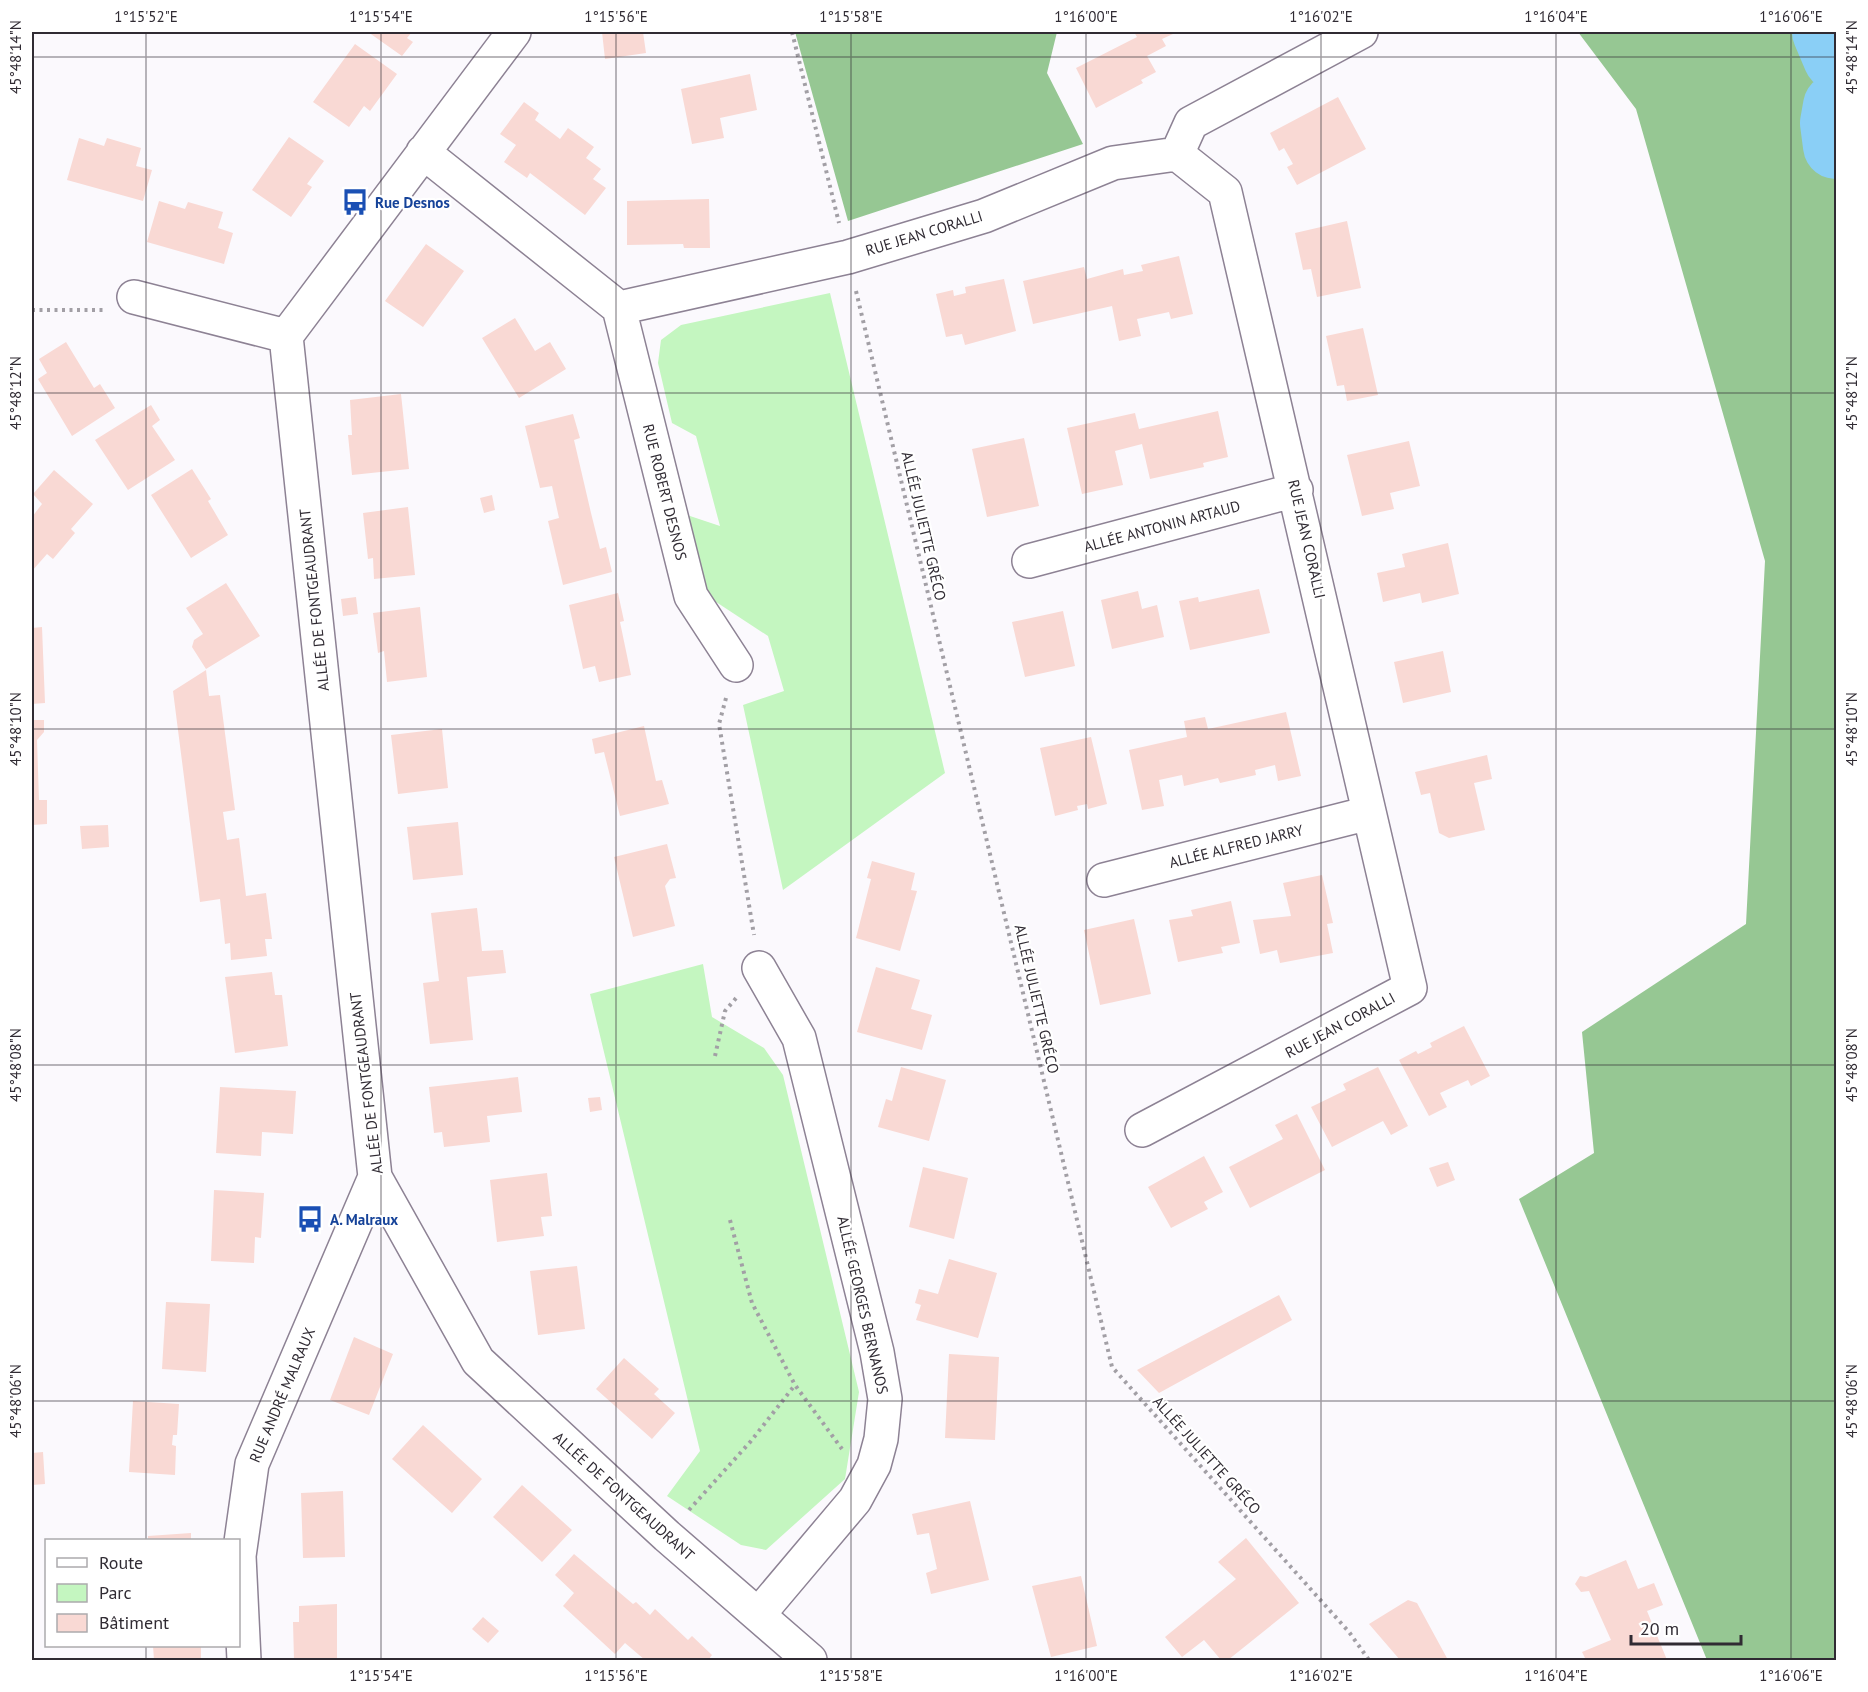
<svg xmlns="http://www.w3.org/2000/svg" width="1868" height="1692" font-family="'PT Sans',sans-serif">
<style>
.green{fill:#c4f6c0}
.forest{fill:#96c793}
.lines{fill:none;stroke-linecap:round;stroke-linejoin:round}
.river{stroke:#8acff6;stroke-width:66}
.building{fill:#f9d9d4}
.street-casing{stroke:#8d8294;stroke-width:36}
.path{stroke:#a29fa5;stroke-width:4;stroke-dasharray:3 4.5;stroke-linecap:butt}
.street{stroke:#fff;stroke-width:33}
.ticks{fill:none;stroke:#302b33;stroke-width:1.5;stroke-opacity:0.45}
.labels{text-anchor:middle;dominant-baseline:central;stroke-width:4.5;stroke-linejoin:round;paint-order:stroke}
.transit-label{font-size:15px;font-weight:bold;fill:#164399;stroke:#fff;text-anchor:start}
.street-label{font-size:15px;fill:#302b33;stroke:#fff}
.neatline{fill:none;stroke:#302b33;stroke-width:2}
.ticks-label{font-size:15px;text-anchor:middle;fill:#302b33}
</style>
<rect width="100%" height="100%" fill="#fbf9fd"/>
<path class="green" d="M 830,293 L 945,773 L 783,890 L 743,705 L 784,691 L 768,636 L 707,596 L 687,515 L 720,526 L 696,436 L 672,423 L 658,363 L 661,340 L 681,325 Z
M 703,964 L 712,1017 L 764,1048 L 783,1075 L 859,1392 L 845,1479 L 766,1550 L 741,1545 L 667,1496 L 700,1451 L 590,994 Z"/>
<path class="forest" d="M 795,32 L 1057,32 L 1047,73 L 1083,144 L 848,221 Z
M 1578,32 L 1836,32 L 1836,1660 L 1707,1660 L 1519,1199 L 1594,1153 L 1582,1032 L 1746,924 L 1765,561 L 1636,109 Z"/>
<g class="lines">
<path class="river" d="M 1825,32 L 1836,58
M 1836,106 L 1833,123 L 1836,146"/>
</g>
<path class="building" d="M 368,32 L 412,32 L 407,38 L 413,42 L 402,56 Z
M 602,32 L 643,32 L 646,53 L 605,59 Z
M 1134,32 L 1172,32 L 1173,34 L 1162,39 L 1166,46 L 1147,56 L 1156,72 L 1141,80 L 1143,83 L 1096,108 L 1076,68 L 1137,37 Z
M 355,44 L 397,74 L 370,111 L 364,106 L 349,127 L 313,102 Z
M 750,74 L 757,110 L 720,118 L 724,138 L 692,144 L 681,89 Z
M 1338,97 L 1366,149 L 1297,185 L 1287,167 L 1293,164 L 1284,148 L 1279,151 L 1270,133 Z
M 524,102 L 539,113 L 535,120 L 560,139 L 568,128 L 594,147 L 586,158 L 601,169 L 593,179 L 606,188 L 585,215 L 530,173 L 527,178 L 504,162 L 516,145 L 500,134 Z
M 289,137 L 324,161 L 307,184 L 312,187 L 291,217 L 252,190 Z
M 79,138 L 104,146 L 107,138 L 141,148 L 136,166 L 152,170 L 143,201 L 67,180 Z
M 709,199 L 710,248 L 684,248 L 683,244 L 627,245 L 627,201 Z
M 159,201 L 185,209 L 188,202 L 223,212 L 218,228 L 233,233 L 224,264 L 147,242 Z
M 1347,221 L 1361,288 L 1317,297 L 1311,269 L 1303,270 L 1295,233 Z
M 426,244 L 464,271 L 423,327 L 385,301 Z
M 1179,256 L 1193,314 L 1171,319 L 1169,312 L 1137,319 L 1141,336 L 1119,341 L 1112,306 L 1033,324 L 1023,281 L 1084,267 L 1087,279 L 1123,269 L 1124,275 L 1143,271 L 1141,265 Z
M 1004,279 L 1016,331 L 965,345 L 962,334 L 946,337 L 936,294 L 953,290 L 954,296 L 966,293 L 965,287 Z
M 515,318 L 535,351 L 550,342 L 566,369 L 519,398 L 482,338 Z
M 1363,328 L 1378,395 L 1347,401 L 1344,385 L 1337,386 L 1326,336 Z
M 66,342 L 94,388 L 100,384 L 115,408 L 72,436 L 38,379 L 47,373 L 39,359 Z
M 401,394 L 409,469 L 352,475 L 348,435 L 352,435 L 350,400 Z
M 151,405 L 160,420 L 152,426 L 175,460 L 128,490 L 95,440 Z
M 1218,411 L 1228,457 L 1203,463 L 1204,467 L 1150,479 L 1142,444 L 1115,451 L 1123,485 L 1082,494 L 1067,428 L 1135,413 L 1139,429 Z
M 573,414 L 580,438 L 574,440 L 591,513 L 600,549 L 606,547 L 612,572 L 563,585 L 548,521 L 559,518 L 552,486 L 540,488 L 525,426 Z
M 1024,438 L 1039,506 L 987,517 L 972,449 Z
M 1409,441 L 1420,486 L 1390,493 L 1394,509 L 1362,516 L 1347,455 Z
M 192,469 L 211,499 L 208,501 L 228,535 L 191,558 L 151,495 Z
M 54,470 L 93,504 L 71,529 L 75,533 L 53,559 L 47,554 L 32,571 L 32,517 L 42,504 L 33,494 Z
M 492,495 L 495,510 L 484,513 L 480,498 Z
M 408,507 L 415,575 L 374,579 L 373,558 L 368,559 L 363,513 Z
M 1448,543 L 1459,594 L 1422,603 L 1420,593 L 1383,602 L 1377,573 L 1405,567 L 1402,554 Z
M 226,583 L 260,636 L 206,669 L 192,647 L 194,640 L 203,634 L 186,608 Z
M 1259,589 L 1270,633 L 1190,650 L 1179,601 L 1198,597 L 1199,602 Z
M 1138,591 L 1142,609 L 1157,605 L 1164,637 L 1112,649 L 1101,600 Z
M 618,593 L 624,621 L 620,622 L 631,675 L 599,682 L 595,666 L 583,669 L 569,605 Z
M 356,597 L 358,614 L 343,616 L 341,599 Z
M 420,607 L 427,677 L 387,682 L 384,651 L 378,653 L 373,613 Z
M 1063,611 L 1075,666 L 1025,677 L 1012,622 Z
M 42,627 L 45,703 L 32,704 L 32,628 Z
M 1443,651 L 1451,692 L 1403,703 L 1394,662 Z
M 206,670 L 209,696 L 220,695 L 235,810 L 223,812 L 227,840 L 239,838 L 246,896 L 266,893 L 272,939 L 265,939 L 267,956 L 231,960 L 230,943 L 225,944 L 220,899 L 200,902 L 173,691 Z
M 1286,712 L 1301,776 L 1278,781 L 1275,765 L 1255,770 L 1256,775 L 1220,783 L 1218,778 L 1184,786 L 1182,775 L 1159,780 L 1164,806 L 1142,810 L 1129,750 L 1187,737 L 1184,721 L 1205,717 L 1208,729 Z
M 32,720 L 44,720 L 44,732 L 37,740 L 39,800 L 47,800 L 47,824 L 32,825 Z
M 644,726 L 656,781 L 662,780 L 669,804 L 620,816 L 604,752 L 595,754 L 592,739 Z
M 442,729 L 448,788 L 398,794 L 391,735 Z
M 1091,737 L 1107,804 L 1088,809 L 1087,804 L 1077,806 L 1078,810 L 1055,816 L 1040,748 Z
M 1487,755 L 1492,779 L 1474,783 L 1485,830 L 1449,838 L 1439,833 L 1430,793 L 1421,795 L 1415,772 Z
M 458,822 L 463,875 L 413,880 L 407,827 Z
M 108,825 L 109,847 L 82,849 L 80,826 Z
M 667,844 L 676,878 L 670,879 L 665,886 L 675,926 L 633,937 L 614,857 Z
M 872,861 L 915,873 L 911,890 L 917,891 L 900,951 L 856,938 L 871,879 L 867,878 Z
M 1322,875 L 1333,923 L 1327,924 L 1333,953 L 1280,963 L 1277,950 L 1260,954 L 1253,920 L 1291,916 L 1283,883 Z
M 1231,901 L 1240,943 L 1221,947 L 1223,953 L 1178,962 L 1169,920 L 1193,916 L 1191,910 Z
M 477,908 L 482,951 L 503,950 L 506,973 L 467,977 L 473,1040 L 430,1044 L 423,983 L 439,981 L 431,913 Z
M 1134,919 L 1151,994 L 1100,1005 L 1084,930 Z
M 876,967 L 920,980 L 911,1009 L 932,1015 L 922,1050 L 857,1032 Z
M 272,972 L 275,995 L 282,995 L 288,1046 L 235,1053 L 225,977 Z
M 1464,1026 L 1490,1076 L 1471,1086 L 1468,1080 L 1440,1093 L 1447,1107 L 1429,1116 L 1399,1060 L 1416,1051 L 1418,1054 L 1432,1047 L 1430,1043 Z
M 901,1067 L 946,1080 L 929,1141 L 878,1127 L 886,1099 L 892,1101 Z
M 1378,1067 L 1408,1126 L 1391,1135 L 1383,1121 L 1332,1147 L 1311,1107 L 1346,1090 L 1343,1084 Z
M 518,1077 L 522,1112 L 487,1116 L 490,1142 L 444,1147 L 442,1132 L 434,1133 L 429,1087 Z
M 220,1087 L 296,1091 L 293,1134 L 262,1132 L 261,1156 L 216,1153 Z
M 600,1097 L 602,1110 L 590,1112 L 588,1098 Z
M 1297,1114 L 1325,1170 L 1250,1208 L 1229,1167 L 1283,1139 L 1275,1125 Z
M 1204,1156 L 1223,1192 L 1204,1202 L 1208,1209 L 1171,1228 L 1148,1187 Z
M 1448,1162 L 1455,1180 L 1437,1187 L 1429,1168 Z
M 923,1167 L 968,1178 L 954,1239 L 909,1227 Z
M 547,1173 L 552,1216 L 541,1217 L 544,1236 L 497,1242 L 490,1180 Z
M 214,1190 L 264,1193 L 261,1238 L 255,1237 L 254,1263 L 211,1261 Z
M 949,1259 L 997,1273 L 978,1338 L 916,1320 L 921,1305 L 915,1303 L 919,1289 L 938,1294 Z
M 577,1266 L 585,1329 L 538,1335 L 530,1271 Z
M 1279,1295 L 1292,1320 L 1159,1393 L 1137,1370 Z
M 166,1302 L 210,1304 L 206,1372 L 162,1369 Z
M 354,1337 L 393,1354 L 369,1415 L 330,1400 Z
M 949,1354 L 999,1357 L 995,1440 L 945,1438 Z
M 624,1358 L 659,1389 L 654,1394 L 675,1413 L 652,1439 L 596,1389 Z
M 133,1401 L 179,1404 L 177,1435 L 173,1435 L 172,1445 L 176,1446 L 175,1475 L 129,1472 Z
M 423,1425 L 482,1479 L 452,1513 L 392,1459 Z
M 43,1452 L 45,1484 L 32,1485 L 32,1453 Z
M 522,1485 L 572,1530 L 542,1562 L 493,1517 Z
M 343,1491 L 345,1557 L 303,1558 L 301,1493 Z
M 970,1501 L 989,1580 L 931,1594 L 926,1573 L 937,1569 L 929,1533 L 917,1535 L 912,1514 Z
M 191,1533 L 191,1540 L 148,1540 L 148,1536 Z
M 1246,1538 L 1299,1603 L 1228,1660 L 1221,1660 L 1204,1640 L 1182,1657 L 1165,1637 L 1236,1579 L 1218,1562 Z
M 574,1554 L 633,1604 L 636,1602 L 650,1615 L 655,1609 L 688,1640 L 692,1636 L 712,1655 L 709,1659 L 645,1660 L 625,1643 L 615,1654 L 563,1606 L 574,1593 L 555,1575 Z
M 1626,1560 L 1638,1589 L 1654,1583 L 1663,1605 L 1647,1611 L 1667,1660 L 1586,1660 L 1582,1652 L 1611,1640 L 1589,1591 L 1581,1592 L 1575,1584 L 1580,1576 L 1586,1577 Z
M 1081,1576 L 1097,1646 L 1051,1657 L 1032,1586 Z
M 1408,1600 L 1417,1603 L 1448,1660 L 1400,1660 L 1369,1624 Z
M 337,1604 L 337,1660 L 294,1660 L 293,1622 L 299,1622 L 299,1606 Z
M 483,1617 L 499,1631 L 488,1643 L 472,1629 Z
M 153,1646 L 201,1646 L 201,1660 L 154,1660 Z"/>
<g class="lines">
<defs>
<path id="street" d="M 514,32 L 286,336 L 375,1177 L 478,1361 L 667,1536 L 810,1660
M 423,152 L 619,308 L 691,596 L 736,665
M 1177,154 L 1191,123 L 1361,32
M 134,297 L 286,336
M 619,308 L 848,257 L 984,216 L 1113,163 L 1177,154 L 1225,192 L 1410,988 L 1142,1130
M 1029,561 L 1296,490
M 1104,880 L 1369,813
M 758,1615 L 855,1500 L 874,1465 L 881,1439 L 885,1399 L 877,1352 L 799,1038 L 759,968
M 244,1660 L 239,1556 L 252,1464 L 375,1177"/>
</defs>
<use href="#street" class="street-casing"/>
<path class="path" d="M 792,32 L 839,223
M 856,291 L 1112,1367 L 1349,1632 L 1369,1660
M 32,310 L 103,310
M 726,698 L 719,724 L 754,935
M 715,1056 L 725,1011 L 737,997
M 730,1220 L 752,1303 L 795,1385 L 842,1449
M 689,1510 L 751,1441 L 795,1385"/>
<use href="#street" class="street"/>
</g>
<path class="ticks" d="M 146,32 L 146,1540M 381,32 L 381,1660M 616,32 L 616,1660M 851,32 L 851,1660M 1086,32 L 1086,1660M 1321,32 L 1321,1660M 1556,32 L 1556,1660M 1791,32 L 1791,1660M 32,57 L 1836,57M 32,393 L 1836,393M 32,729 L 1836,729M 32,1065 L 1836,1065M 32,1401 L 1836,1401M 146,1646 L 146,1660"/>
<defs>
<symbol id="bus-bare" viewBox="-9 -9 18 18"><path d="M-5-6H5V4H4V6H2V4H-2V6H-4V4H-5ZM-3.5-4V0h7V-4ZM-3.5 1.2v1.5H-2V1.2ZM2 1.2v1.5H3.5V1.2Z" fill="#1a4fb4" stroke="#fff" stroke-width="2.5" paint-order="stroke"/></symbol>
</defs>
<g fill-rule="evenodd">
<use href="#bus-bare" x="336" y="183" width="38" height="38"/>
<use href="#bus-bare" x="291" y="1200" width="38" height="38"/>
</g>
<g class="labels">
<g class="transit-label">
<text x="375" y="202">Rue Desnos</text>
<text x="330" y="1219">A. Malraux</text>
</g>
<g class="street-label">
<text transform="translate(924 233) rotate(-17)">RUE JEAN CORALLI</text>
<text transform="translate(665 492) rotate(76)">RUE ROBERT DESNOS</text>
<text transform="translate(924 526) rotate(77)">ALLÉE JULIETTE GRÉCO</text>
<text transform="translate(1162 526) rotate(-15)">ALLÉE ANTONIN ARTAUD</text>
<text transform="translate(1307 539) rotate(77)">RUE JEAN CORALLI</text>
<text transform="translate(314 600) rotate(-96)">ALLÉE DE FONTGEAUDRANT</text>
<text transform="translate(1236 846) rotate(-14)">ALLÉE ALFRED JARRY</text>
<text transform="translate(1037 999) rotate(77)">ALLÉE JULIETTE GRÉCO</text>
<text transform="translate(1340 1025) rotate(-28)">RUE JEAN CORALLI</text>
<text transform="translate(366 1083) rotate(-97)">ALLÉE DE FONTGEAUDRANT</text>
<text transform="translate(863 1305) rotate(77)">ALLÉE GEORGES BERNANOS</text>
<text transform="translate(282 1395) rotate(-67)">RUE ANDRÉ MALRAUX</text>
<text transform="translate(1207 1455) rotate(48)">ALLÉE JULIETTE GRÉCO</text>
<text transform="translate(624 1496) rotate(42)">ALLÉE DE FONTGEAUDRANT</text>
</g>
</g>
<rect width="1868" height="1692" fill="none" stroke="#ffffff" stroke-width="66"/>
<rect x="45" y="1539" width="195" height="108" fill="#ffffff" stroke="#acaaad" stroke-width="1.5"/>
<rect x="57" y="1558" width="30" height="9" fill="#ffffff" stroke="#acaaad" stroke-width="1.5"/>
<text x="99" y="1569" font-size="18" fill="#302b33">Route</text>
<rect x="57" y="1584" width="30" height="18" fill="#c4f6c0" stroke="#acaaad" stroke-width="1.5"/>
<text x="99" y="1599" font-size="18" fill="#302b33">Parc</text>
<rect x="57" y="1614" width="30" height="18" fill="#f9d9d4" stroke="#acaaad" stroke-width="1.5"/>
<text x="99" y="1629" font-size="18" fill="#302b33">Bâtiment</text>
<path d="M1631 1635v9h110v-9" fill="none" stroke="#302b33" stroke-width="3"/>
<text x="1640" y="1635" font-size="18" fill="#302b33" stroke="#ffffff" stroke-width="4.5" paint-order="stroke">20 m</text>
<rect x="33" y="33" width="1802" height="1626" class="neatline"/>
<g class="ticks-label">
<text x="146" y="22">1°15'52"E</text>
<text x="381" y="22">1°15'54"E</text>
<text x="616" y="22">1°15'56"E</text>
<text x="851" y="22">1°15'58"E</text>
<text x="1086" y="22">1°16'00"E</text>
<text x="1321" y="22">1°16'02"E</text>
<text x="1556" y="22">1°16'04"E</text>
<text x="1791" y="22">1°16'06"E</text>
<text transform="translate(16 57) rotate(-90)" y="5">45°48'14"N</text>
<text transform="translate(1852 57) rotate(-90)" y="5">45°48'14"N</text>
<text transform="translate(16 393) rotate(-90)" y="5">45°48'12"N</text>
<text transform="translate(1852 393) rotate(-90)" y="5">45°48'12"N</text>
<text transform="translate(16 729) rotate(-90)" y="5">45°48'10"N</text>
<text transform="translate(1852 729) rotate(-90)" y="5">45°48'10"N</text>
<text transform="translate(16 1065) rotate(-90)" y="5">45°48'08"N</text>
<text transform="translate(1852 1065) rotate(-90)" y="5">45°48'08"N</text>
<text transform="translate(16 1401) rotate(-90)" y="5">45°48'06"N</text>
<text transform="translate(1852 1401) rotate(-90)" y="5">45°48'06"N</text>
<text x="381" y="1681">1°15'54"E</text>
<text x="616" y="1681">1°15'56"E</text>
<text x="851" y="1681">1°15'58"E</text>
<text x="1086" y="1681">1°16'00"E</text>
<text x="1321" y="1681">1°16'02"E</text>
<text x="1556" y="1681">1°16'04"E</text>
<text x="1791" y="1681">1°16'06"E</text>
</g>
</svg>
